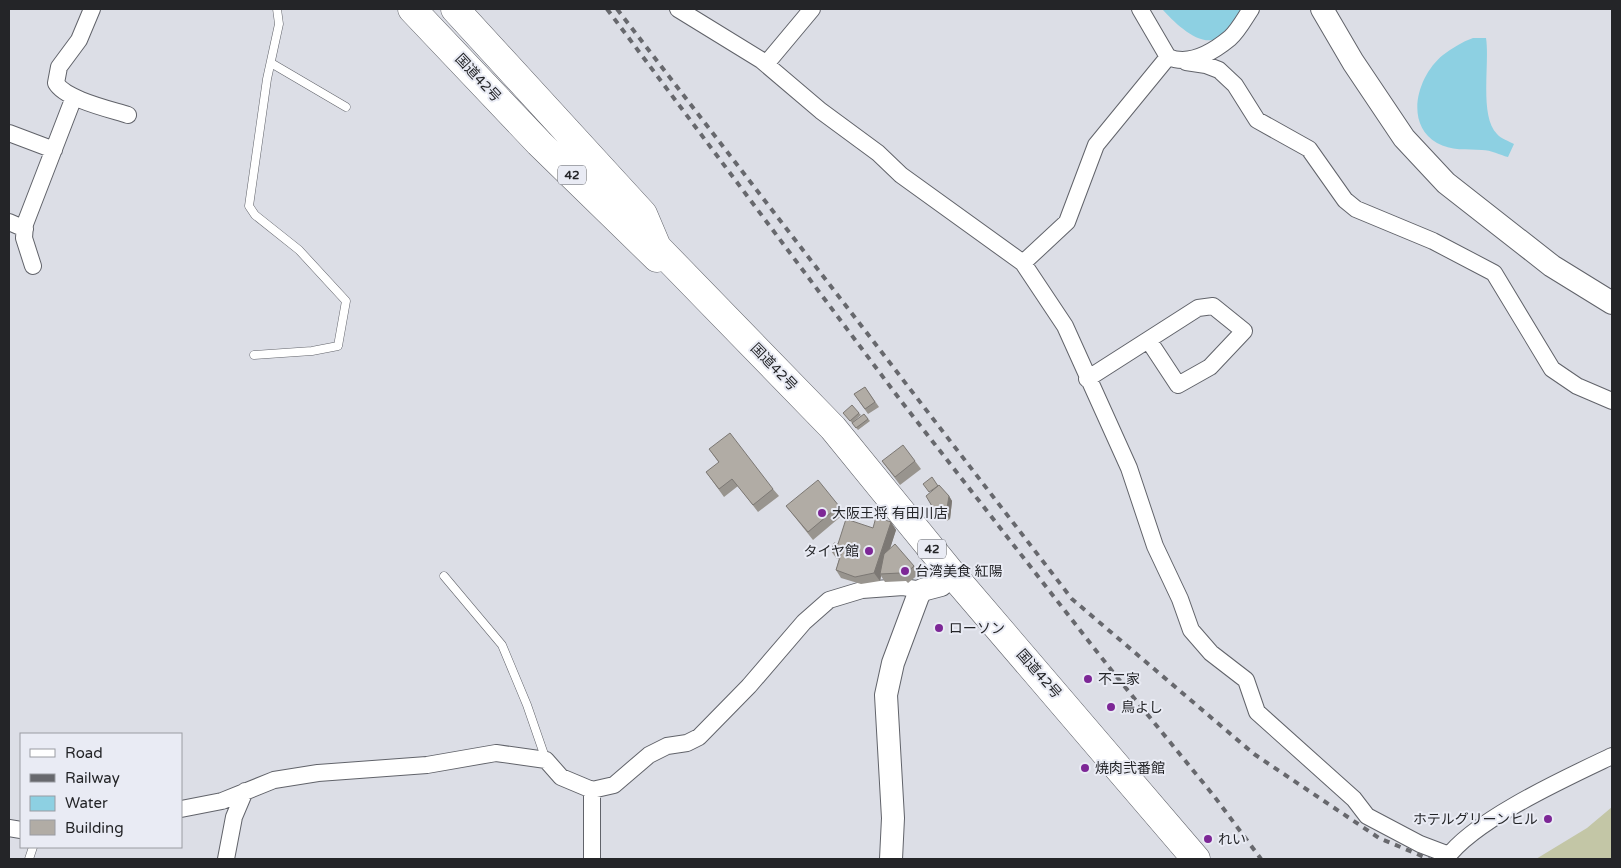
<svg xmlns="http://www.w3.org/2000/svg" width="1621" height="868" font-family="'Varela Round','Noto Sans JP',sans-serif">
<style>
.green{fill:#c3c6a6}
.water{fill:#8dd0e2}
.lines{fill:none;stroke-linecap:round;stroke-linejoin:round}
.lane-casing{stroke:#61636a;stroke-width:9}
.street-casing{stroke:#61636a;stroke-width:18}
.secondary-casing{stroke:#61636a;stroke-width:24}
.highway-casing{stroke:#61636a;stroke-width:29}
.lane{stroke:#fff;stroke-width:8}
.street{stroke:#fff;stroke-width:16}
.secondary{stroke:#fff;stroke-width:22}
.highway{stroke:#fff;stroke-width:28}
.rail{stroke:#67686d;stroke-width:4;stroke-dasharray:6 6;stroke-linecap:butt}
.wall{fill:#98948e}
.shaded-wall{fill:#7c7874}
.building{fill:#b1aca5;stroke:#7c7874}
.poi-dot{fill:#7d2796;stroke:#e9ebf4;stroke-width:2}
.labels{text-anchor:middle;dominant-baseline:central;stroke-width:4;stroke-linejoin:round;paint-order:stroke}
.shield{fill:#e9ebf4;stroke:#5f6065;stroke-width:1}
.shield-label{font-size:12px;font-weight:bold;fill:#242528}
.street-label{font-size:14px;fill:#242528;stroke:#e9ebf4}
.poi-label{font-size:14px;fill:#242528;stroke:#e9ebf4;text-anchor:start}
</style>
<rect width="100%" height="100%" fill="#dcdee6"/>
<path class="green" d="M 1612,807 L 1612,859 L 1536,859 L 1587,828 Z"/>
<path class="water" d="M 1162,9 L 1242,9 C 1237,16 1233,26 1227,32 C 1206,55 1177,25 1162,9 Z
M 1473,38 L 1486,38 C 1490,63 1479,116 1497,134 C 1501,139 1509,141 1514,144 L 1508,157 C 1500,155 1491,150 1482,150 C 1467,149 1451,151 1437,143 C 1404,124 1417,76 1443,55 C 1452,48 1462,42 1473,38 Z"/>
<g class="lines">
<defs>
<path id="lane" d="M 271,63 L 346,107
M 254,355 L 312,351 L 338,346 L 346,301 L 299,250 L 255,215 L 249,206 L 267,79 L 279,24 L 277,9
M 444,576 L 502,645 L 527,705 L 546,760
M 29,859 L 33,847"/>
<path id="street" d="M 92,9 L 79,40 L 59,67 L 56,83 C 65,99 109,109 128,115
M 678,9 L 761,60 L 821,111 L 878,153 L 901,175 L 1023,263 L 1065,326 L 1129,468 L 1155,546 L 1180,599 L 1191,630 L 1211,653 L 1246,680 L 1257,712 L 1354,799 L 1367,816 L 1420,844 L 1449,855
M 1140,9 L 1168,57 C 1189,66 1213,52 1230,38 C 1238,31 1245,18 1251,9
M 1186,62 L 1206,65 L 1219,70 L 1235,85 L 1257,120 L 1309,149 L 1345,200 L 1356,209 L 1433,241 L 1494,273 L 1552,369 L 1577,386 L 1612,401
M 766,64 L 812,9
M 9,133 L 54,150
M 9,222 L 25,229
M 1023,263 L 1067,222 L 1096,145 L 1168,57
M 33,266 L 24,238 L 25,224 L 74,97
M 1087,379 L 1198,308 L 1213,306 L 1244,331 L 1210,367 L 1178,385 L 1149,341
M 592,790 L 592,859
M 181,809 L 222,801 L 274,780 L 318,773 L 427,765 L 496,753 L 546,760 L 561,777 L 592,790 L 614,785 L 649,755 L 667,746 L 687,743 L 699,737 L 749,686 L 804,622 L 829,600 L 862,590 L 903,587 L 922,590
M 9,828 L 21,830
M 226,859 L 234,817 L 245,791
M 1446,859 C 1473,820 1568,777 1612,756"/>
<path id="secondary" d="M 1322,9 L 1353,62 L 1404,138 L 1446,183 L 1552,266 L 1612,303
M 891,859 L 893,818 L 886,695 L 893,663 L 918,596 L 922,590 L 941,585 L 952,574"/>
<path id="highway" d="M 412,9 L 539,143 L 657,258
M 455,9 L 643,214 L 657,247 L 833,428 L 952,574 L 1196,859"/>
</defs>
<use href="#lane" class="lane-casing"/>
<use href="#street" class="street-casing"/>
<use href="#secondary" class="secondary-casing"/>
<use href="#highway" class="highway-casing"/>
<use href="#lane" class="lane"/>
<use href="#street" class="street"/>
<use href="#secondary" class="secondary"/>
<use href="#highway" class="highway"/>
<path class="rail" d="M 607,9 L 901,401 L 1112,671 L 1214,796 L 1261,859
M 617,9 L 1072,599 L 1254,754 L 1379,838 L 1429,859"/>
</g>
<path class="wall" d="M 865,387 L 879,407 L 868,414 L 854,394 Z
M 859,413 L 861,415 L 852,423 L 845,415 Z
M 864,414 L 870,421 L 858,430 L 852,423 Z
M 709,449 L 773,489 L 779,496 L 758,512 L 738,486 L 724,497 L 706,472 L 719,463 Z
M 882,461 L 915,461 L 921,469 L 900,485 Z
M 938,486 L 949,496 L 952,501 L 950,519 L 947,521 L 942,516 L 940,518 L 936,513 Z
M 786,506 L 839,506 L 845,513 L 813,540 Z
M 891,522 L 896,530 L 890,548 L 914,566 L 920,573 L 908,583 L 906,581 L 885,582 L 881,576 L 880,581 L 861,584 L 841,578 L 836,570 L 839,559 L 837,559 L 831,551 L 838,544 L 873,528 Z"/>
<path class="shaded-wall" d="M 949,496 L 952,501 L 950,519 L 946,514 Z
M 891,522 L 896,530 L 882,574 L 880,574 L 881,576 L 880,581 L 874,573 Z"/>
<path class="building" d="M 865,387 L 875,402 L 865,409 L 854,394 Z
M 852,405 L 859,413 L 850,421 L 843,413 Z
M 864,414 L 868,419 L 856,428 L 852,423 Z
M 730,433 L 773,489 L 753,505 L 732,479 L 719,489 L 706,472 L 719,462 L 709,449 Z
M 903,445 L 915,461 L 895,477 L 882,461 Z
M 932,477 L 938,486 L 929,492 L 923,484 Z
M 818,480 L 839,506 L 808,532 L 786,506 Z
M 939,485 L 949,496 L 946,514 L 943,516 L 939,511 L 936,513 L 926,496 Z
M 876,517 L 891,522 L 874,573 L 855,577 L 836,570 L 841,554 L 831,551 L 834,543 L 838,544 L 846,519 L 873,528 Z
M 895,544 L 914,566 L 903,576 L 900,573 L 880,574 L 884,554 Z"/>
<g class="poi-dot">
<circle cx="822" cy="513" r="5"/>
<circle cx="869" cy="551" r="5"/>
<circle cx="905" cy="571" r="5"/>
<circle cx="939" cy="628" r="5"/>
<circle cx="1088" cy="679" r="5"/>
<circle cx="1111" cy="707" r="5"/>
<circle cx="1085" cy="768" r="5"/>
<circle cx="1548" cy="819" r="5"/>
<circle cx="1208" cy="839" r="5"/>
</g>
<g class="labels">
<g class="shield">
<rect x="558" y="165.5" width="28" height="19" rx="4"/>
<rect x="918" y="539.5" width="28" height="19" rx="4"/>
</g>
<g class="shield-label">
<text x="572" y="175">42</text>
<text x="932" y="549">42</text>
</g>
<g class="street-label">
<text transform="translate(478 78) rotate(47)">国道42号</text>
<text transform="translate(774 367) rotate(46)">国道42号</text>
<text transform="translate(1039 674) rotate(49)">国道42号</text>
</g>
<g class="poi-label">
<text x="832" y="513">大阪王将 有田川店</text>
<text x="859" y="551" text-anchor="end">タイヤ館</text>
<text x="915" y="571">台湾美食 紅陽</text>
<text x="949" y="628">ローソン</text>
<text x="1098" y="679">不二家</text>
<text x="1121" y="707">鳥よし</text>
<text x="1095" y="768">焼肉弐番館</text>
<text x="1538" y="819" text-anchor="end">ホテルグリーンヒル</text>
<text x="1218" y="839">れい</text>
</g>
</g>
<rect width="1621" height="868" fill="none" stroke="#242528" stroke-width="20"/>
<rect x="20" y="733" width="162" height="115" fill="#e9ebf4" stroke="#9a9ca2"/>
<rect x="30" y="749" width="25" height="8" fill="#ffffff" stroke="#9a9ca2"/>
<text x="65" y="758" font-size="15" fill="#242528">Road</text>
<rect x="30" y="774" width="25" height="8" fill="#67686d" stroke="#9a9ca2"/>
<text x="65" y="783" font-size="15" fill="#242528">Railway</text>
<rect x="30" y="796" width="25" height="15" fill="#8dd0e2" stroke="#9a9ca2"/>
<text x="65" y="808" font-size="15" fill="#242528">Water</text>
<rect x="30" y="820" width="25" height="15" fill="#b1aca5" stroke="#9a9ca2"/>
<text x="65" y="833" font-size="15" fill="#242528">Building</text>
</svg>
